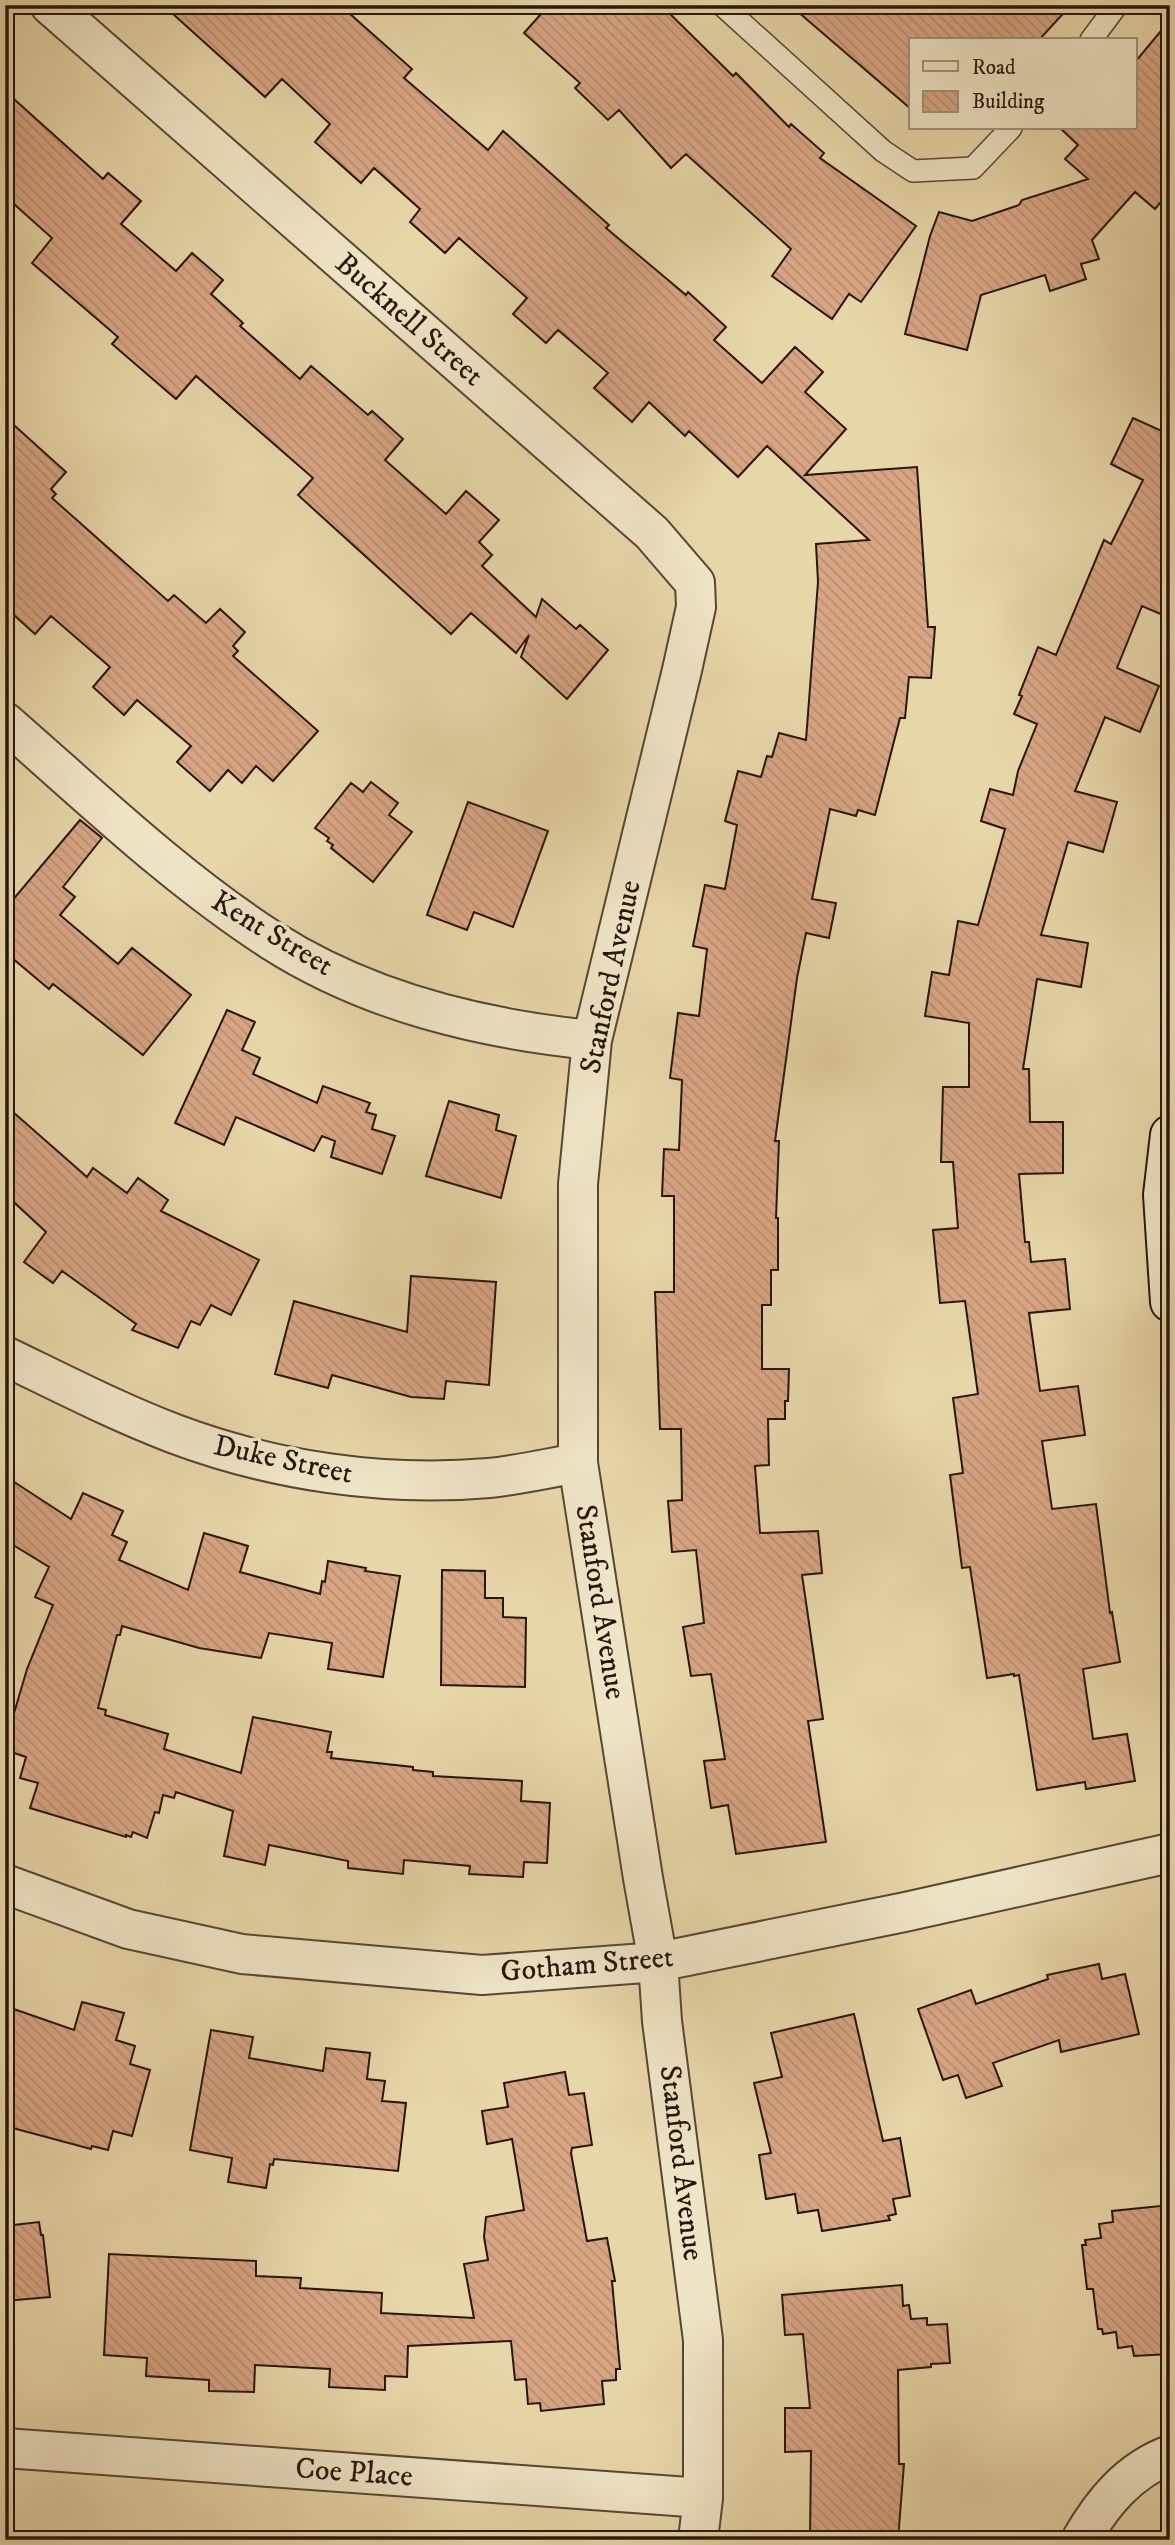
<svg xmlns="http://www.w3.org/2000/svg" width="1175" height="2545" font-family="'IM FELL DW Pica',serif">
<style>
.building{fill:url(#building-back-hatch);stroke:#26170b;stroke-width:2}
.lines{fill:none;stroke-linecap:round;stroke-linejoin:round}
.service-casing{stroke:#564732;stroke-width:24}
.minor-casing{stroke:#564732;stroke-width:42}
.secondary-casing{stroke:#26170b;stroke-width:42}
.service{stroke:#efe4c6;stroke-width:21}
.minor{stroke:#efe4c6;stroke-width:38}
.secondary{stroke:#efe4c6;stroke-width:38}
.labels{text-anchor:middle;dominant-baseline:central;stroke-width:7;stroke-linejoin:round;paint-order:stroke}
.street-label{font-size:30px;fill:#26170b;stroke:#efe4c6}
</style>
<defs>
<pattern id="building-back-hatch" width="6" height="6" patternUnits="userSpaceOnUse" patternTransform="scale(1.75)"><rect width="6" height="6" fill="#d8a583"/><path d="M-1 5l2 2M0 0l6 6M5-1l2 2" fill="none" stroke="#b98d70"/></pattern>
</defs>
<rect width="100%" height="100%" fill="#e7d6a8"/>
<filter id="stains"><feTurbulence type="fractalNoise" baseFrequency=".00286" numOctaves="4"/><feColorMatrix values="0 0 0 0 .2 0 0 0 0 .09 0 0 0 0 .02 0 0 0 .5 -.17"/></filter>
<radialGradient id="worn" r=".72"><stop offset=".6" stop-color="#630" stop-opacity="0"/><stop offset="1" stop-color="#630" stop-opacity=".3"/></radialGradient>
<path class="building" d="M 163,5 L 340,5 L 412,69 L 404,78 L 488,150 L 503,131 L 609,225 L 606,228 L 686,295 L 688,292 L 726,327 L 714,340 L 762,383 L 795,347 L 823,372 L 805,392 L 846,429 L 805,475 L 917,467 L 928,627 L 935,627 L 931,678 L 909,677 L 905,718 L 900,718 L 875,815 L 858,810 L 856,816 L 830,809 L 812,899 L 836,903 L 829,938 L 806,933 L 797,978 L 775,1141 L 779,1141 L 776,1218 L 778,1218 L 778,1270 L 771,1270 L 771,1305 L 762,1305 L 762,1369 L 789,1369 L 788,1401 L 785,1401 L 785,1419 L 768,1419 L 769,1465 L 755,1466 L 760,1533 L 818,1531 L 822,1573 L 802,1575 L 823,1719 L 808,1721 L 826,1842 L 736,1854 L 728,1805 L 711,1808 L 704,1761 L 725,1759 L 711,1674 L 691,1676 L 683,1627 L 704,1623 L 696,1550 L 672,1552 L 668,1501 L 682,1500 L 681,1429 L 660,1429 L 655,1292 L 674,1292 L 674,1196 L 662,1196 L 664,1149 L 679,1150 L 682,1080 L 670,1078 L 678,1013 L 699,1016 L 707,949 L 693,946 L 705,885 L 725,889 L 737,825 L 725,821 L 738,771 L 761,777 L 767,756 L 772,757 L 779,733 L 806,740 L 818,582 L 816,544 L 869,540 L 767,446 L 738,477 L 689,431 L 685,436 L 649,402 L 632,422 L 594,388 L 608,373 L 558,330 L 546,343 L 513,314 L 527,298 L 459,238 L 445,253 L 410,222 L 420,209 L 374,168 L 361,183 L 315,142 L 330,124 L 282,79 L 265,97 Z
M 549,5 L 661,5 L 733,76 L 736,73 L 789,127 L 791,124 L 824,153 L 820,158 L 916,226 L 861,302 L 849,294 L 832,319 L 772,276 L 791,249 L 686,154 L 671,168 L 619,110 L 608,120 L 575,88 L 580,83 L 524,33 Z
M 790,5 L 1071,5 L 1039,40 L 911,40 L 911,109 Z
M 1170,20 L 1170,191 L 1155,209 L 1135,192 L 1092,240 L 1099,259 L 1081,264 L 1086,279 L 1050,291 L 1045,275 L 981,295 L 967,350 L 905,334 L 930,236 L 939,212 L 972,221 L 1019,205 L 1022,200 L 1088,179 L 1065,159 L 1078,145 L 1060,128 L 1135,128 L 1135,62 Z
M 5,91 L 103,179 L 108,173 L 141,201 L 121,224 L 176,271 L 192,253 L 223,280 L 211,294 L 243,323 L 240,326 L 300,379 L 311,366 L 368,415 L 372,411 L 403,439 L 385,460 L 446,514 L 466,491 L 499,520 L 479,542 L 492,555 L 482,566 L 536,617 L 542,599 L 576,629 L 580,625 L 608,650 L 567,699 L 521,657 L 529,635 L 516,653 L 471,613 L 451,634 L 298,495 L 313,478 L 196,376 L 176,399 L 112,344 L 118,337 L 32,263 L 52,238 L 5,196 Z
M 5,417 L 66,472 L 51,489 L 56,494 L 52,498 L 168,601 L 174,595 L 206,623 L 220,609 L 245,632 L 233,646 L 238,651 L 233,656 L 318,731 L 273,781 L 256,766 L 242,783 L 228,770 L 210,791 L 177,762 L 191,746 L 137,700 L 124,715 L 93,687 L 110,667 L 51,616 L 35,634 L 5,607 Z
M 1133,418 L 1166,433 L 1170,425 L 1170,618 L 1142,606 L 1117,668 L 1159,686 L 1140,732 L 1105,717 L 1075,791 L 1117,802 L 1103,852 L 1068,842 L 1041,935 L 1088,943 L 1081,987 L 1037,979 L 1023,1069 L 1029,1069 L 1030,1122 L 1063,1122 L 1063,1173 L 1019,1174 L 1025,1242 L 1029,1242 L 1031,1262 L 1065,1259 L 1070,1309 L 1029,1313 L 1040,1391 L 1078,1386 L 1085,1435 L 1042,1441 L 1052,1509 L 1096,1504 L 1110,1613 L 1112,1612 L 1120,1662 L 1083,1669 L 1093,1739 L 1127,1734 L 1135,1781 L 1086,1789 L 1085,1782 L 1037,1790 L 1019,1675 L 1014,1676 L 1014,1674 L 987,1678 L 970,1567 L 962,1568 L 950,1475 L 963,1473 L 953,1398 L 978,1394 L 965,1301 L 940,1303 L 933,1230 L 958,1228 L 953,1162 L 941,1162 L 943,1087 L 969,1087 L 969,1023 L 925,1016 L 932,972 L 949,975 L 958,921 L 978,925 L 1005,829 L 981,821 L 990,789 L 1013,795 L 1018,771 L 1037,724 L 1014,714 L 1022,696 L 1019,695 L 1038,647 L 1056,655 L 1104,540 L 1111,544 L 1143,480 L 1111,464 Z
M 371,782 L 398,803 L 389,815 L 412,832 L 373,882 L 331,848 L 333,845 L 327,841 L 329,838 L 315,828 L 351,783 L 363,792 Z
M 468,802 L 548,831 L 513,927 L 474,912 L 467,930 L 427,915 Z
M 80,820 L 102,838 L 63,887 L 75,897 L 60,915 L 118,964 L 132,948 L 191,995 L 143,1055 L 53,984 L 49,989 L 5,952 L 5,909 Z
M 227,1010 L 255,1022 L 242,1050 L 260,1058 L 253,1074 L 317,1103 L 323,1086 L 370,1103 L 366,1112 L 376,1115 L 372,1129 L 395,1136 L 382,1174 L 331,1157 L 335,1141 L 322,1136 L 314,1151 L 236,1117 L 224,1145 L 175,1123 Z
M 449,1101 L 499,1115 L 496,1130 L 516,1136 L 501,1198 L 426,1176 Z
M 5,1105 L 87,1177 L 93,1168 L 127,1193 L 138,1178 L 168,1200 L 161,1211 L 259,1260 L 231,1315 L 211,1305 L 200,1325 L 191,1321 L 178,1348 L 132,1330 L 136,1324 L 62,1271 L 53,1283 L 24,1262 L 46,1232 L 5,1194 Z
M 411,1276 L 496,1282 L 489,1385 L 446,1381 L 444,1399 L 411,1397 L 332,1375 L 328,1388 L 275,1374 L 294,1301 L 407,1332 Z
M 5,1476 L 71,1519 L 83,1493 L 123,1511 L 112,1535 L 127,1542 L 119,1560 L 188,1590 L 204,1533 L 248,1546 L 240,1572 L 320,1594 L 322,1581 L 325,1582 L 328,1561 L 366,1568 L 365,1571 L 400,1576 L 383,1677 L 328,1669 L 332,1643 L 269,1633 L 261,1658 L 199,1648 L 122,1626 L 120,1635 L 117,1635 L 98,1708 L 106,1710 L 105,1715 L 168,1734 L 164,1749 L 241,1773 L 253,1717 L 331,1732 L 327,1752 L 332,1752 L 331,1758 L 413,1767 L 413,1770 L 433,1772 L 433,1776 L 522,1781 L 521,1801 L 550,1803 L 547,1863 L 524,1862 L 523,1877 L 469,1874 L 470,1866 L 404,1860 L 403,1874 L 348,1868 L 348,1861 L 269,1845 L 265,1865 L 224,1856 L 233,1811 L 176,1792 L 174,1798 L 163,1795 L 159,1813 L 155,1812 L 147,1838 L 133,1832 L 131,1837 L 126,1835 L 126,1837 L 30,1808 L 38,1783 L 20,1778 L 26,1757 L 5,1750 L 5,1744 L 27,1669 L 53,1605 L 35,1597 L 49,1567 L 5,1540 Z
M 442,1570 L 485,1571 L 485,1598 L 503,1598 L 503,1617 L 526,1618 L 525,1687 L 441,1685 Z
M 1099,1964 L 1102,1979 L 1125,1974 L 1139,2034 L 1061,2052 L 1059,2040 L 993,2063 L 1002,2086 L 966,2098 L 958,2075 L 943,2080 L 918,2009 L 971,1990 L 976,2004 L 1048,1979 L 1047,1975 Z
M 82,2002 L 124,2013 L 116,2040 L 135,2046 L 130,2064 L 150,2070 L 132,2136 L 113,2131 L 108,2150 L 92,2146 L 91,2149 L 5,2126 L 5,2006 L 74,2030 Z
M 854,2014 L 883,2141 L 900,2138 L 910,2196 L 893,2199 L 896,2214 L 888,2216 L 890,2220 L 822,2231 L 818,2210 L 798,2213 L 795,2194 L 766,2199 L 759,2155 L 771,2153 L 754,2083 L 782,2077 L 771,2033 Z
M 211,2030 L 253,2037 L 249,2058 L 323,2071 L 326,2048 L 370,2053 L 367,2079 L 385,2081 L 382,2101 L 406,2103 L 398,2171 L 274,2159 L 273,2165 L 270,2164 L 266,2188 L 228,2182 L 232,2158 L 190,2150 Z
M 565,2072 L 569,2095 L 584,2093 L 592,2145 L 572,2148 L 571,2153 L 587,2241 L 607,2238 L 615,2281 L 612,2281 L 620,2369 L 616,2369 L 616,2380 L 602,2381 L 604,2404 L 541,2411 L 540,2403 L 528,2404 L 526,2379 L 515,2380 L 511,2341 L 408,2346 L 407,2377 L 385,2376 L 385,2390 L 329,2387 L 330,2369 L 255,2365 L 254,2392 L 209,2391 L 209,2380 L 146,2376 L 147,2358 L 104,2355 L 109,2254 L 256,2261 L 256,2276 L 301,2278 L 300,2288 L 382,2293 L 381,2313 L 474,2318 L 464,2264 L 488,2260 L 484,2237 L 486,2217 L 524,2210 L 512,2139 L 487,2144 L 482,2111 L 508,2107 L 504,2083 Z
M 1170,2205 L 1170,2354 L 1134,2356 L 1132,2346 L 1118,2348 L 1116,2332 L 1103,2334 L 1102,2329 L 1098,2329 L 1093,2289 L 1087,2289 L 1082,2245 L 1086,2245 L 1085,2240 L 1101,2238 L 1099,2224 L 1113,2222 L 1112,2211 Z
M 39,2222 L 41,2235 L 43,2235 L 50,2297 L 5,2301 L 5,2226 Z
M 902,2285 L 903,2306 L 909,2305 L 911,2319 L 927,2318 L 927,2325 L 947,2324 L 950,2363 L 931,2364 L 931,2367 L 898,2370 L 899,2464 L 904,2464 L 898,2540 L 810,2540 L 811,2451 L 785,2452 L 785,2408 L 810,2408 L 803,2334 L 785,2335 L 782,2295 Z"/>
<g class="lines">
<defs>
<path id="service" d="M 722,5 L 883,151 L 913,171 L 973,168 L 1011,128
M 1091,40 L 1117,5"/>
<path id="minor" d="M 50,5 L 652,533 L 695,583 L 696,607 L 682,670 L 592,1040 L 578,1184 L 578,1463 L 643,1878 L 658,1962 L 662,2021 L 703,2340 L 703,2498 L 698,2540
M 5,722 C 91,797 175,878 271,940 C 368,1002 480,1029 592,1040
M 5,1356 C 61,1383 117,1412 175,1434 C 274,1471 383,1487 489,1478 C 518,1475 549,1468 578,1463
M 5,1884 L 128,1929 L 242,1954 L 482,1975 L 658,1962 L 905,1912 L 1170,1853
M 5,2448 L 703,2498
M 1081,2540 C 1102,2503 1129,2470 1170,2455"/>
<path id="secondary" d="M 1170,1135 L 1163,1195 L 1170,1302"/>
</defs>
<use href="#service" class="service-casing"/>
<use href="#minor" class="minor-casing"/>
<use href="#secondary" class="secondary-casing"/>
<use href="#service" class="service"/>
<use href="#minor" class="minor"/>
<use href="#secondary" class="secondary"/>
</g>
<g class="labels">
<g class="street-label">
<text transform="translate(409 320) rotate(41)">Bucknell Street</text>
<text transform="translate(272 934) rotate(31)">Kent Street</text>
<text transform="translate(611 977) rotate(-78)">Stanford Avenue</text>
<text transform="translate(283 1460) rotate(12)">Duke Street</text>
<text transform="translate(600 1602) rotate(81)">Stanford Avenue</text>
<text transform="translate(587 1965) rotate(-5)">Gotham Street</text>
<text transform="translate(681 2163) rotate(83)">Stanford Avenue</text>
<text transform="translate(354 2473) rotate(4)">Coe Place</text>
</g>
</g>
<rect width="1175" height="2545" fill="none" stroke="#e7d6a8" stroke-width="28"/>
<rect x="7" y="7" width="1161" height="2531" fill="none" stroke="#26170b" stroke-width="3.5"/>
<rect x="14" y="14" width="1147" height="2517" fill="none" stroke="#26170b" stroke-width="2"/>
<rect x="909" y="38" width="228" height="91" fill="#efe4c6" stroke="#9f927b" stroke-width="2"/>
<rect x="923" y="61" width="35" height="10" fill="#efe4c6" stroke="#9f927b" stroke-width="2"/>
<text x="972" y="74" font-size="21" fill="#26170b">Road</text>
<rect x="923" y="91" width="35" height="21" fill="url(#building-back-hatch)" stroke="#9f927b" stroke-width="2"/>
<text x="972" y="108" font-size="21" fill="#26170b">Building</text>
<rect width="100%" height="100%" filter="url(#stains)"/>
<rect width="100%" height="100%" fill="url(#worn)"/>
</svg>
